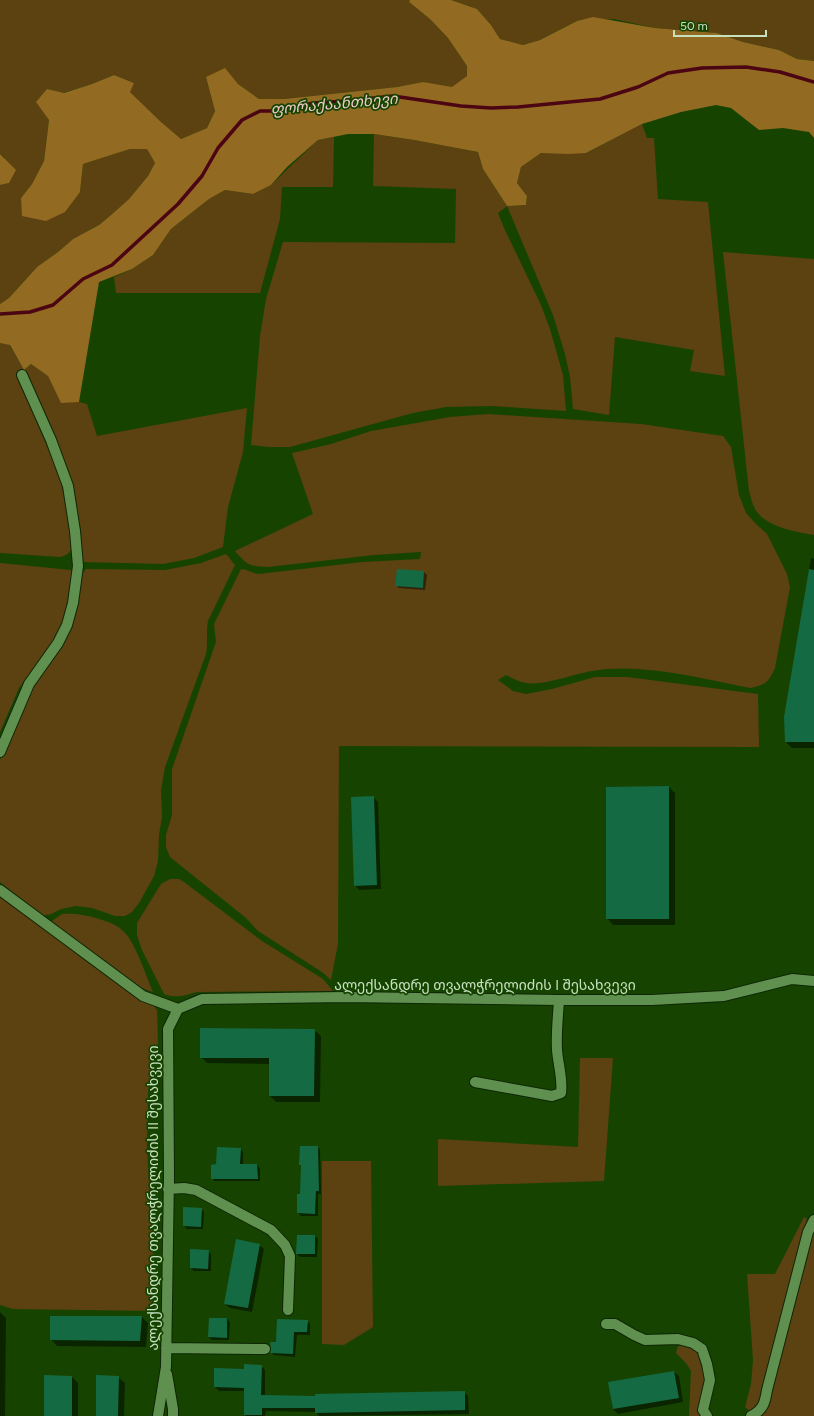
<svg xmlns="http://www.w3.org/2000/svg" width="814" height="1416" font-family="Figtree,'Noto Sans Georgian',sans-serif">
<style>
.green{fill:#5c4111}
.forest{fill:#926a21}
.shadow{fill:#0007}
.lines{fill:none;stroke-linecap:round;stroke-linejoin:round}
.stream{stroke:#4c0512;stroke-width:3.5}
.building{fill:#146a43}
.minor-casing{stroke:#0e2605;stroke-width:12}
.minor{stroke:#609050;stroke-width:10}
.labels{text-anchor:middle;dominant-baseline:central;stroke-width:3.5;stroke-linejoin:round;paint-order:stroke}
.street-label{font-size:14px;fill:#c7e1bf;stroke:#164400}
.water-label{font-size:15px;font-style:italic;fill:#edcaca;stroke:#164400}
</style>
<rect width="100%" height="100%" fill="#164400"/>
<path class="green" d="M 0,0 L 410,0 L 409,2 L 430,19 L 448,38 L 467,66 L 467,76 L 452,88 L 423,82 L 397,87 L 284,99 L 259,99 L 238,84 L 206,77 L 215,111 L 207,128 L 181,139 L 160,121 L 129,91 L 134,83 L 114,75 L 92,84 L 63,93 L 47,89 L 37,102 L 49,120 L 44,161 L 32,184 L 21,198 L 80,192 L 83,164 L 130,149 L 147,149 L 155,163 L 148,176 L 129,199 L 111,215 L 99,225 L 73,239 L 58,252 L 37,267 L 9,298 L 0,304 L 0,185 L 9,183 L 4,157 L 0,154 Z
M 451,0 L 814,0 L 814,61 L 797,59 L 779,50 L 743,42 L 717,33 L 655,28 L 614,19 L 577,21 L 540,40 L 523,45 L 500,39 L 491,25 L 477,9 Z
M 642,124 L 647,138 L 654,138 L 658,199 L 708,202 L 725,376 L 690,371 L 694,350 L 615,337 L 609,415 L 573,409 L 570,377 L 565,354 L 553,315 L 507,206 L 498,213 L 504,228 L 541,305 L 550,329 L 563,375 L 566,411 L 492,406 L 446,407 L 413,413 L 290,447 L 268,447 L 251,445 L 260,336 L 266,299 L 283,242 L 455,243 L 456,189 L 373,186 L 374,134 L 414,140 L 478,152 L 483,169 L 507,206 L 526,205 L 527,196 L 517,183 L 521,167 L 541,153 L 586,153 Z
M 334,137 L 333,187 L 282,187 L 280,219 L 260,293 L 116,293 L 114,277 L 132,269 L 153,255 L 171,229 L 209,199 L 225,190 L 253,194 L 271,185 L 318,140 Z
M 723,252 L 814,259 L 814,535 C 796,532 765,527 755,509 C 752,504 751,497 749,491 Z
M 0,343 L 9,344 L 24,370 L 31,364 L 48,376 L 61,402 L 79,402 L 87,404 L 97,436 L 247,408 L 243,452 L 228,507 L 223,547 L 194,558 L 163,564 L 82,562 L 63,460 L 24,370 L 17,375 L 59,475 L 66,503 L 72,545 C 71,553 67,555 60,557 L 0,553 Z
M 488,414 L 641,424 L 723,436 L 731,447 L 739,495 L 746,513 L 756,524 L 767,534 L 787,574 L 790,587 L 775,668 C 769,681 766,685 751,688 C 703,679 640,662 592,671 C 574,674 543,686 526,683 C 519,682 513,678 506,675 L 498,680 L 513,691 L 526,694 L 552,689 L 595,677 L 627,677 L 758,694 L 759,747 L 339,746 L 338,944 L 331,980 L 322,972 L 258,931 L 246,918 L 170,857 L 166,847 L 166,835 L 172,815 L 172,769 L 216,642 L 214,624 L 241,569 C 247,569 251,573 259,574 L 362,562 L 420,559 L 421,552 L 374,555 L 268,567 C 249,566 248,566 235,551 L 313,514 L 292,453 L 331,444 L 371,431 L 450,417 Z
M 226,554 L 235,565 L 208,621 C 206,632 208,643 206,654 L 165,767 L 161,790 L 162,817 L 159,835 L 158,861 L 154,876 L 139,903 L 132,912 L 125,916 L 115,916 L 92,908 L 76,906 L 61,909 L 51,914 L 42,916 L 0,882 L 0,760 L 29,694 L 38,678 L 49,665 L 65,641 L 77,605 L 81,575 L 86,569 L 165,570 L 201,563 Z
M 0,563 L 71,570 L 72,578 L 65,617 L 52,646 L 35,666 L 19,688 L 0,732 Z
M 170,879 L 179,879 L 184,882 L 262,941 L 323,979 L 333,991 L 197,992 C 185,995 176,999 164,994 L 142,950 L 137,935 L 137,923 L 161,884 Z
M 0,893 L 83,959 L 129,992 L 153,1005 L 157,1010 L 158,1044 L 148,1092 L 147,1148 L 157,1311 L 13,1309 L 0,1305 Z
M 62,914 C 75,913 87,915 99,919 C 108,922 116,924 123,931 C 135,941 146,976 153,992 L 136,986 L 51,923 L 52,921 Z
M 580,1058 L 613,1058 L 604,1181 L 438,1186 L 438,1139 L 578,1147 Z
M 322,1161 L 371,1161 L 373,1327 L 344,1345 L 322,1344 Z
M 804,1217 L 807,1219 L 801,1239 L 786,1298 L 764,1382 L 761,1400 L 752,1413 L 745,1407 L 751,1384 L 753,1360 L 747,1274 L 775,1274 Z
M 814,1230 L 814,1416 L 759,1416 L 810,1239 Z
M 678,1346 C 682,1346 687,1346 690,1347 C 713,1357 705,1397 703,1416 L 689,1416 L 691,1371 L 686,1363 L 676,1353 Z"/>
<path class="forest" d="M 410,0 L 451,0 L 477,9 L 491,25 L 500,39 L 523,45 L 540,40 L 577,21 L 593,17 L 655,28 L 717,33 L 743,42 L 779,50 L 797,59 L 814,61 L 814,138 L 809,132 L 783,128 L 759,130 L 731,108 L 716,105 L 681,112 L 642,124 L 586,153 L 568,154 L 541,153 L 521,167 L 517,183 L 527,196 L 526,205 L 507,206 L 483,169 L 478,152 L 414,140 L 374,134 L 348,134 L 318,140 L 287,167 L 271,185 L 253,194 L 225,190 L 209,199 L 171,229 L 153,255 L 132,269 L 99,282 L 79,402 L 61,403 L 48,376 L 31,364 L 24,370 L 10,345 L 0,343 L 0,304 L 9,298 L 37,267 L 58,252 L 73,239 L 99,225 L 111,215 L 129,199 L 148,176 L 155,163 L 147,149 L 130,149 L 83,164 L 80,192 L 65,212 L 46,221 L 22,216 L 21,198 L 32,184 L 44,161 L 49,120 L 36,102 L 47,89 L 64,93 L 92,84 L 114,75 L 134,83 L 130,92 L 160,121 L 181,139 L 207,128 L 215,111 L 206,77 L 225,68 L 238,84 L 259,99 L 284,99 L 397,87 L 423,82 L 452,87 L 467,76 L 467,66 L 448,38 L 430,19 L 409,2 Z
M 0,154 L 16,170 L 9,183 L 0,185 Z"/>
<path class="shadow" d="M 811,558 L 814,559 L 814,748 L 792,748 L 786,742 L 785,717 Z
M 424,572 L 427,575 L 425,590 L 399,588 L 396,585 Z
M 669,787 L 675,793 L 675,925 L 613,925 L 607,918 L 607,788 Z
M 373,797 L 378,802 L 381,889 L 359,890 L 355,885 Z
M 314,1030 L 321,1036 L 320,1102 L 276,1102 L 270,1096 L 270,1064 L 207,1063 L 201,1057 Z
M 318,1147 L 320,1150 L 321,1194 L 318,1194 L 318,1216 L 301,1216 L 298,1213 L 301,1195 L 302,1166 L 300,1165 Z
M 241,1149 L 243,1152 L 243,1165 L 257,1165 L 260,1168 L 260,1181 L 214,1181 L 212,1178 L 217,1165 Z
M 184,1208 L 201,1209 L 204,1212 L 203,1229 L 187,1229 L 184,1226 Z
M 315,1236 L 318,1239 L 317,1257 L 300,1257 L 297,1254 Z
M 259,1245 L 264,1249 L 252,1312 L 230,1308 L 225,1304 Z
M 191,1250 L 208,1251 L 211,1254 L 211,1271 L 194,1271 L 191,1268 Z
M 0,1312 L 6,1318 L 5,1416 L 0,1416 Z
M 142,1317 L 148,1323 L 146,1347 L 57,1346 L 51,1339 Z
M 227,1319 L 230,1322 L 229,1340 L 212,1340 L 209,1337 Z
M 307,1321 L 310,1324 L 310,1335 L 297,1335 L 295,1357 L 274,1355 L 271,1352 L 277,1343 Z
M 261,1366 L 265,1370 L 265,1396 L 316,1397 L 464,1392 L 468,1396 L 469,1414 L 319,1416 L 316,1412 L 266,1411 L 265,1416 L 246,1416 L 245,1414 L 245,1391 L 219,1391 L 215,1387 L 244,1370 Z
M 674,1372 L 679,1376 L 683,1402 L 618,1414 L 613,1409 L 609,1383 Z
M 45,1376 L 72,1377 L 78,1383 L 78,1416 L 45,1416 Z
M 118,1377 L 125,1383 L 124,1416 L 97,1416 Z"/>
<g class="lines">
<path class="stream" d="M 0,314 L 30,312 L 53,305 L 83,279 L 112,265 L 178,204 L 202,176 L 218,148 L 242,120 L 260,111 L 275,111 L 314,103 L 347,101 L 393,96 L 461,106 L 491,108 L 518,107 L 600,99 L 638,87 L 668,73 L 702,68 L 746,67 L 780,72 L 814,82"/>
</g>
<path class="building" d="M 397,569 L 424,571 L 423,588 L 395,586 Z
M 809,569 L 814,570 L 814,742 L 785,742 L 784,717 Z
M 669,786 L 669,919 L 606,919 L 606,787 Z
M 374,796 L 377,885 L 354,886 L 351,797 Z
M 200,1028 L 315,1029 L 314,1096 L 269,1096 L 269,1058 L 200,1058 Z
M 300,1146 L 318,1146 L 319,1191 L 316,1191 L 315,1214 L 297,1213 L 297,1194 L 300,1194 L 301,1165 L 299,1165 Z
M 217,1147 L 241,1148 L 240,1164 L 257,1164 L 258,1179 L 211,1179 L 211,1165 L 216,1164 Z
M 183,1207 L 202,1208 L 201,1227 L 183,1226 Z
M 297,1235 L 315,1235 L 315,1254 L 296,1254 Z
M 236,1239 L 260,1244 L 248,1308 L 224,1304 Z
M 190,1249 L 209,1250 L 208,1269 L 190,1268 Z
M 50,1316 L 142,1316 L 140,1341 L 50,1340 Z
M 209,1318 L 227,1318 L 227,1338 L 208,1337 Z
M 277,1319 L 308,1320 L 307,1332 L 294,1332 L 293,1354 L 270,1353 L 271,1349 L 270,1342 L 276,1342 Z
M 244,1364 L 262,1365 L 261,1395 L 315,1396 L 315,1394 L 465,1391 L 465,1410 L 315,1413 L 315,1408 L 262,1408 L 262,1415 L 244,1415 L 244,1388 L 214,1387 L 214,1368 L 244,1369 Z
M 674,1371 L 679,1398 L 613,1409 L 608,1382 Z
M 44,1375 L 72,1376 L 72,1416 L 44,1416 Z
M 96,1375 L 119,1376 L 118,1416 L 96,1416 Z"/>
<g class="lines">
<defs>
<path id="minor" d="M 0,752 L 29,684 L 58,643 L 67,625 L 73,603 L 78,566 L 75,531 L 68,486 L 51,440 L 22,375
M 0,890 L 143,996 L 178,1009
M 475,1082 L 552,1096 L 561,1093 C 563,1079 558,1064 557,1050 C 556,1033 558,1017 559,1000
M 168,1189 L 184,1188 L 196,1190 L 271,1230 L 285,1245 L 290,1256 L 288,1310
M 606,1324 L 615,1324 L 634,1335 L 645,1340 L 678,1339 L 693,1343 L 702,1349 L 707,1364 L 710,1380 L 703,1410 L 707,1416
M 166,1348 L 265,1349
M 167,1374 L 173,1409 L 173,1416
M 158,1416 L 166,1367 L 169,1176 L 168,1029 L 178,1009 L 202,999 L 345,997 L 559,1000 L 652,1000 L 724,996 L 792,979 L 814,981
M 751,1416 C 763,1410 765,1403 767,1390 L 808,1232 L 814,1220"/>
</defs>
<use href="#minor" class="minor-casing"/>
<use href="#minor" class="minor"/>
</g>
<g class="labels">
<g class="street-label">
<text x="485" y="985">ალექსანდრე თვალჭრელიძის I შესახვევი</text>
<text transform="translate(153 1198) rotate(-90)">ალექსანდრე თვალჭრელიძის II შესახვევი</text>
</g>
<g class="water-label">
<text transform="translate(334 104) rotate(-5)">ფორაქაანთხევი</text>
</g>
</g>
<path d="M674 30v6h92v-6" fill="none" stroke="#c7e1bf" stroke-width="2"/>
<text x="680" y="30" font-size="12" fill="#c7e1bf" stroke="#164400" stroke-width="3" paint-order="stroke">50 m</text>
</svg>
